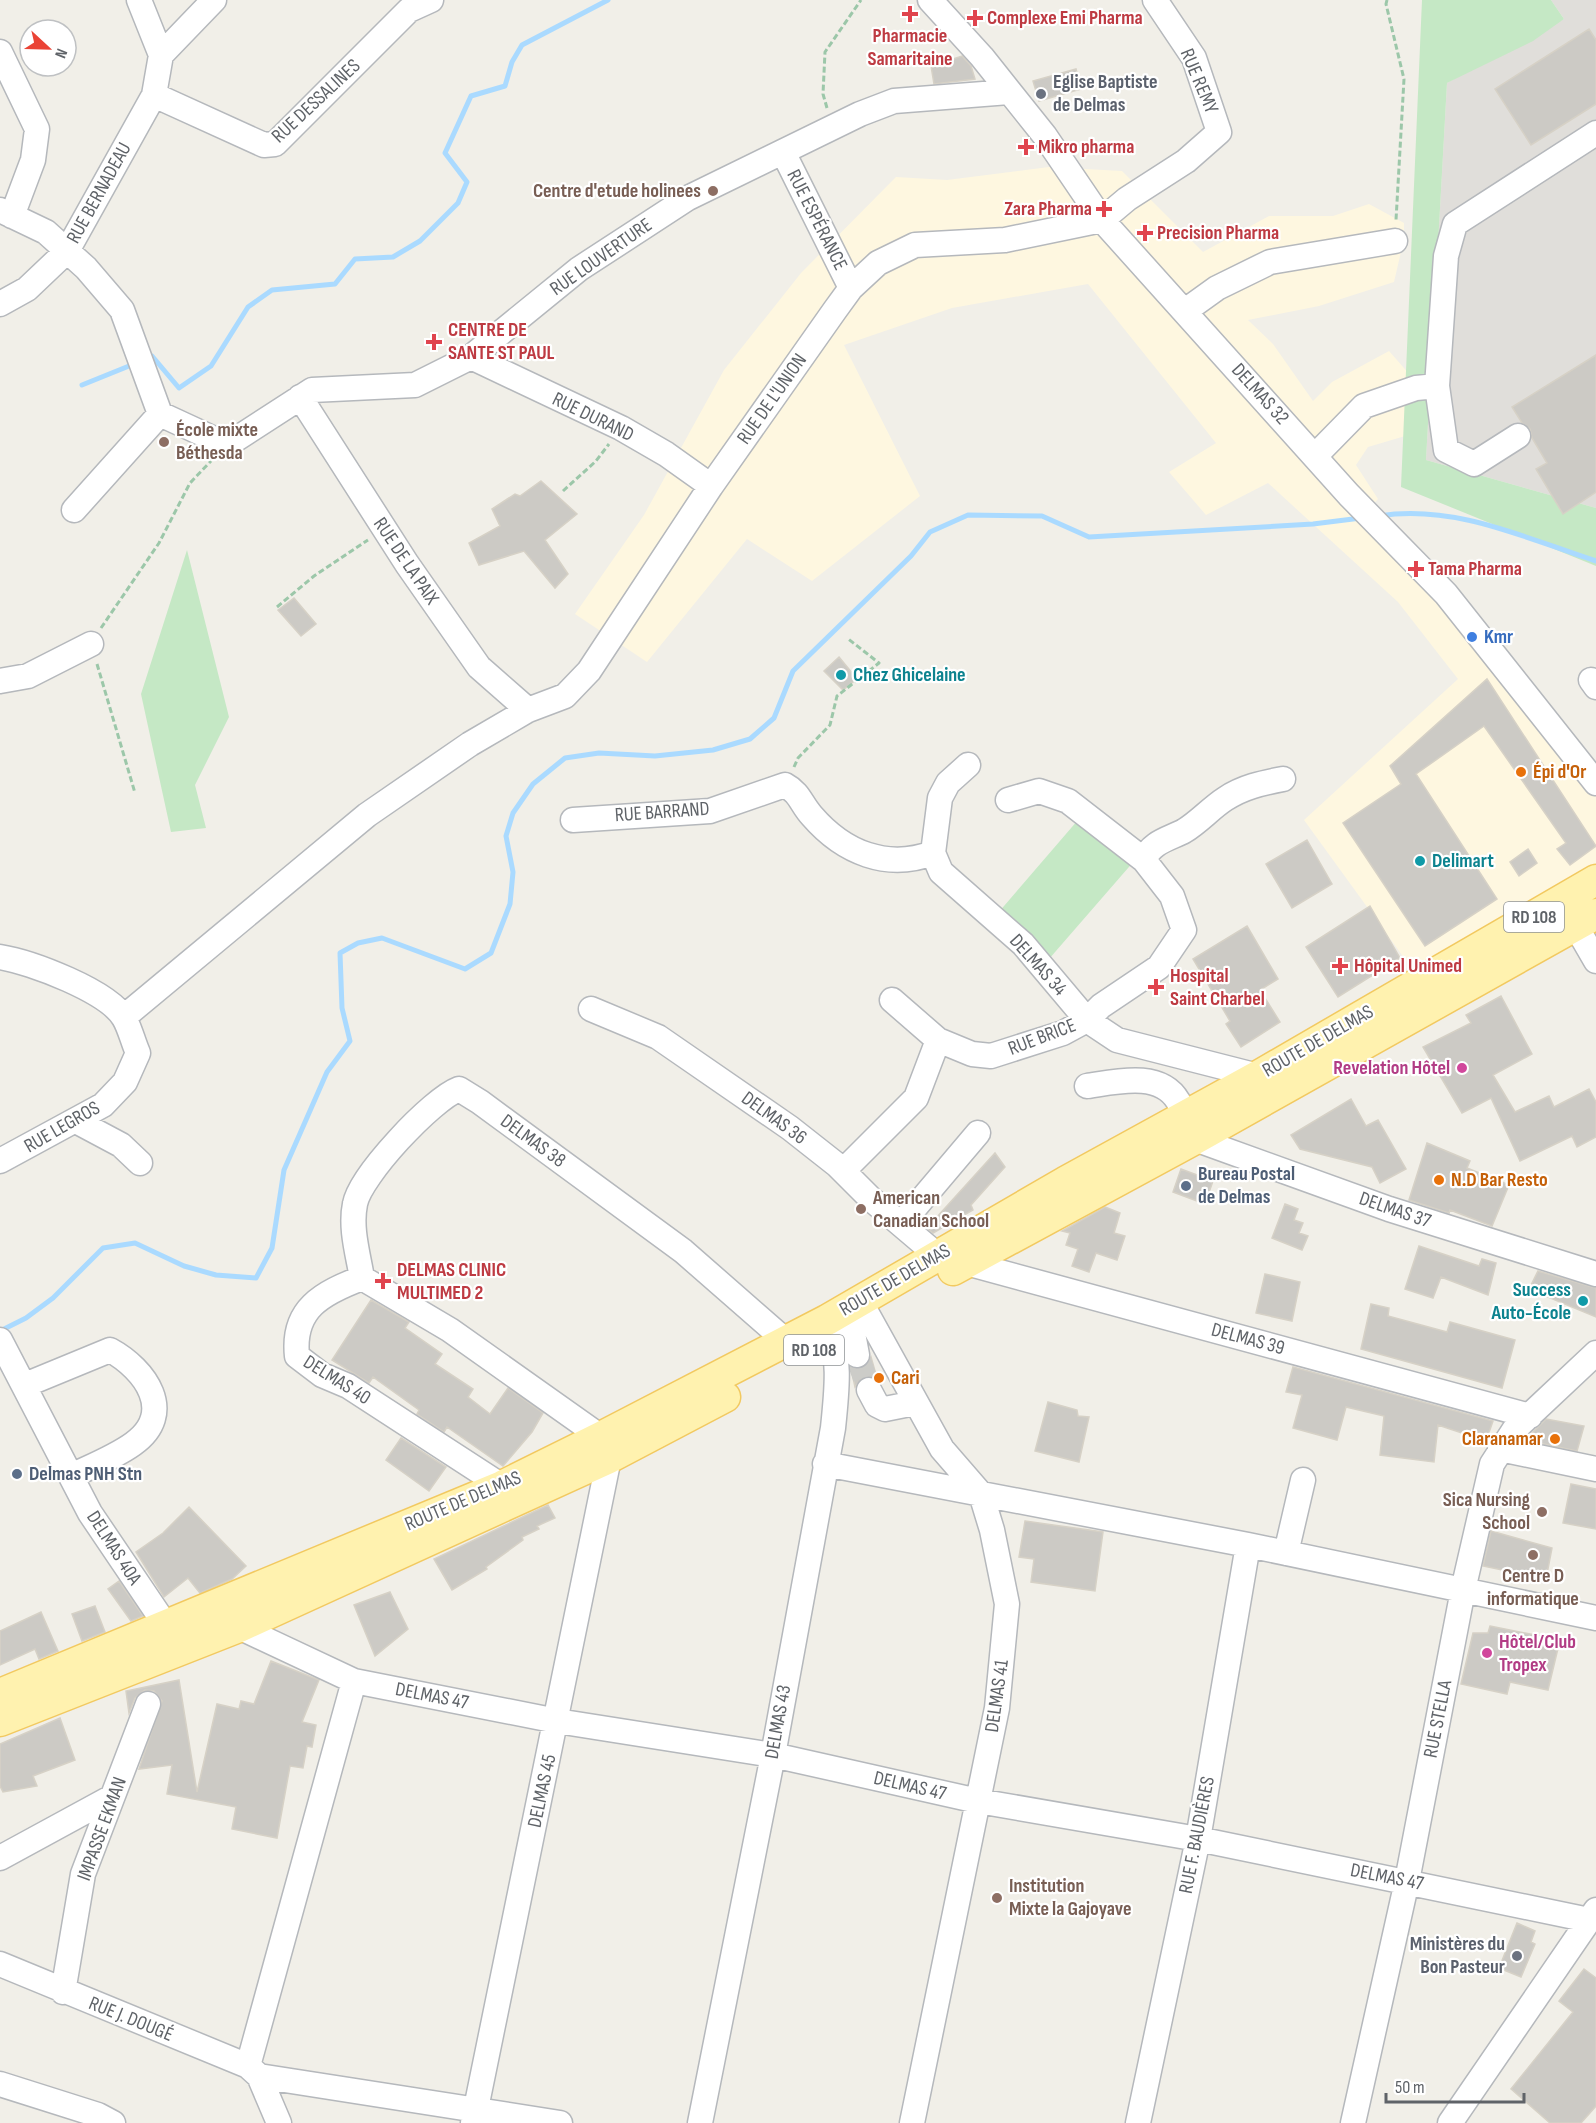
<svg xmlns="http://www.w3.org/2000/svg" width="1596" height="2123" font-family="'Sofia Sans Condensed',sans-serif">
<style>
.commercial{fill:#fef7e0}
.industrial{fill:#e0deda}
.green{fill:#c5e8c5}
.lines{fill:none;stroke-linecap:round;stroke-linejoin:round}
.stream{stroke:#aadaff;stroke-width:5}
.building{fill:#cccac5;stroke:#d6d1c6;stroke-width:1.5}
.minor-tunnel{stroke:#ccccc8;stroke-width:24;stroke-dasharray:24 12;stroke-linecap:butt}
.minor-casing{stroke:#b5b8bc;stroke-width:27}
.major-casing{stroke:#f2c960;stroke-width:33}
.path{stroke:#9cc7a9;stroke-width:3;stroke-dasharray:6 3;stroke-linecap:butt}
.minor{stroke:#fff;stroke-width:24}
.major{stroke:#fff2af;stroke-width:30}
.health-dot{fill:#e0444e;stroke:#fff;stroke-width:2}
.worship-dot{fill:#6b7280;stroke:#fff;stroke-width:2}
.education-dot{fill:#8d6e63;stroke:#fff;stroke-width:2}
.shop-dot{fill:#3f7fe0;stroke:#fff;stroke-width:2}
.culture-dot{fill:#0f9aa8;stroke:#fff;stroke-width:2}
.food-dot{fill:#e8710a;stroke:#fff;stroke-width:2}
.hotel-dot{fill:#d1479c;stroke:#fff;stroke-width:2}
.service-dot{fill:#5c6f8a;stroke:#fff;stroke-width:2}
.labels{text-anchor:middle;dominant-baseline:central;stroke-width:4.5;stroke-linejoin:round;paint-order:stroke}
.shield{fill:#fff;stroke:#8f9295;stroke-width:1.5}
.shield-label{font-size:18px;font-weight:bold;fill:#5f6368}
.health-label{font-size:20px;font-weight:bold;fill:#be3a42;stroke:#fff;text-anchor:start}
.street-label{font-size:20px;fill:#5f6368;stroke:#fff}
.worship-label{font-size:20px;font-weight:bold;fill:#5b616d;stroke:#fff;text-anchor:start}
.education-label{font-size:20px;font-weight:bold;fill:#785e54;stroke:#fff;text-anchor:start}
.shop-label{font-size:20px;font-weight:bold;fill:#366cbe;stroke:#fff;text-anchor:start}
.culture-label{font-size:20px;font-weight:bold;fill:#0d838f;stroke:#fff;text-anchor:start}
.food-label{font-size:20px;font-weight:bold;fill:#c56008;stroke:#fff;text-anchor:start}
.hotel-label{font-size:20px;font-weight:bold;fill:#b23c85;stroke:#fff;text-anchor:end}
.service-label{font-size:20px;font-weight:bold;fill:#4e5e75;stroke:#fff;text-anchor:start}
</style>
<rect width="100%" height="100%" fill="#f1efe8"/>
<path class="commercial" d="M 1049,167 L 1122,171 L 1203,252 L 1269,216 L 1333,216 L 1369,204 L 1404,223 L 1404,239 L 1394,282 L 1319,306 L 1248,320 L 1273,344 L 1313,401 L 1332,382 L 1389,351 L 1411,376 L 1412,434 L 1368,447 L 1356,465 L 1378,499 L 1370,508 L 1458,588 L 1596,775 L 1596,868 L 1415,973 L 1304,820 L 1458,679 L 1398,602 L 1268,483 L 1206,515 L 1169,472 L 1216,443 L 1088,284 L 952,308 L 844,345 L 920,496 L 812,581 L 747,539 L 647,662 L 575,614 L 644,515 L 724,370 L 801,273 L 896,177 L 947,180 Z"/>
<path class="industrial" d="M 1551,0 L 1596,0 L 1596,508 L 1426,460 L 1447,83 L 1564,19 Z"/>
<path class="green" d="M 1422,0 L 1551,0 L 1564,19 L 1533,41 L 1447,83 L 1426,460 L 1596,508 L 1596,566 L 1401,487 Z
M 187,550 L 229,717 L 195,785 L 206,828 L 171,832 L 141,694 Z
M 1078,820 L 1135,860 L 1049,959 L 998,913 Z"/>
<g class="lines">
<path class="stream" d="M 145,359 L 152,356 L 179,388 L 211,366 L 248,307 L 272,290 L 335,284 L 355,259 L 393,257 L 420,241 L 458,203 L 467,182 L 445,153 L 471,96 L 505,86 L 512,62 L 522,45 L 608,0
M 82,385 L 134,364
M 1379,516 C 1454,504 1525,538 1596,561
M 0,1331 L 26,1318 L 53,1298 L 103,1248 L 135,1243 L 184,1266 L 216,1275 L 256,1278 L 272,1248 L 284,1170 L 327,1072 L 350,1041 L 342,1008 L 340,953 L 358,943 L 382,938 L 465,969 L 491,953 L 510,904 L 513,872 L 506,836 L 513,813 L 533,784 L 565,758 L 599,753 L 655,756 L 713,750 L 750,739 L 774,718 L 793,671 L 911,556 L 930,532 L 968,515 L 1042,516 L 1089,537 L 1313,524 L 1361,518"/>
</g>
<path class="building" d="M 1589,29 L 1596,40 L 1596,104 L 1531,145 L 1495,89 Z
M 962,56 L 971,66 L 975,79 L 934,84 L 931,66 Z
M 1076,69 L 1081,89 L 1039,101 L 1033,81 Z
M 1596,355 L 1596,492 L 1563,514 L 1536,469 L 1547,463 L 1532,438 L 1530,429 L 1522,423 L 1512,407 Z
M 541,481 L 577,514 L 545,540 L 568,574 L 555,588 L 524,551 L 479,565 L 469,543 L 500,526 L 492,509 L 515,494 L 520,496 Z
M 294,598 L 316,624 L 301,636 L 278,610 Z
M 839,657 L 857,679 L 843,690 L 824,671 Z
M 1487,679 L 1596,846 L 1570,865 L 1557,849 L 1566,843 L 1484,726 L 1416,774 L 1497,899 L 1425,946 L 1343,823 L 1401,784 L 1390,766 Z
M 1307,840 L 1332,884 L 1292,908 L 1266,864 Z
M 1528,849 L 1537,863 L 1519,876 L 1510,862 Z
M 1370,906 L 1400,958 L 1338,997 L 1306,947 Z
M 1247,926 L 1278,979 L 1260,990 L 1280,1022 L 1241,1047 L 1226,1024 L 1230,1021 L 1193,959 Z
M 1501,996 L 1532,1054 L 1493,1075 L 1515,1112 L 1549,1096 L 1554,1107 L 1589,1089 L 1596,1102 L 1596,1137 L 1577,1147 L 1572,1136 L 1520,1161 L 1491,1098 L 1462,1113 L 1423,1047 L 1471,1023 L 1466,1015 Z
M 1351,1099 L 1366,1126 L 1378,1120 L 1406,1169 L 1380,1183 L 1372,1167 L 1300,1149 L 1291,1135 Z
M 1427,1143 L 1470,1161 L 1467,1168 L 1509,1185 L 1492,1226 L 1450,1210 L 1449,1213 L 1409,1200 Z
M 995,1153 L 1005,1167 L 971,1205 L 973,1210 L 933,1233 L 927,1228 Z
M 1181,1169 L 1213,1181 L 1205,1204 L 1173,1192 Z
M 1285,1204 L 1298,1209 L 1294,1220 L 1303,1223 L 1299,1233 L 1308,1236 L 1302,1250 L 1272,1238 Z
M 1105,1207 L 1120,1213 L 1114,1233 L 1125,1236 L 1117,1260 L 1096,1253 L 1089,1272 L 1072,1266 L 1078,1249 L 1066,1245 L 1070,1233 L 1062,1231 Z
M 1419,1246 L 1479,1266 L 1482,1259 L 1496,1263 L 1488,1295 L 1441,1277 L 1433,1298 L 1405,1289 Z
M 1538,1271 L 1596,1288 L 1596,1317 L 1529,1289 Z
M 1265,1274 L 1300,1282 L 1292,1321 L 1256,1313 Z
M 371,1300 L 409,1322 L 405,1328 L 442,1354 L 435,1364 L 473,1389 L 468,1397 L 490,1414 L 508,1388 L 543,1413 L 532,1432 L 503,1466 L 447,1427 L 444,1432 L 417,1414 L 419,1410 L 373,1377 L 369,1383 L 332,1360 Z
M 1371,1304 L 1389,1308 L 1388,1316 L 1447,1332 L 1450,1322 L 1515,1340 L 1502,1388 L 1361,1349 Z
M 871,1357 L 877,1378 L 863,1377 L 855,1387 L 851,1368 L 859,1369 L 866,1366 Z
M 1293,1367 L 1493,1421 L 1486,1441 L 1438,1425 L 1434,1462 L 1380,1455 L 1384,1416 L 1346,1407 L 1337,1440 L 1293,1428 L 1302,1395 L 1286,1392 Z
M 1048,1402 L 1077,1410 L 1078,1416 L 1089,1417 L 1079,1462 L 1035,1451 Z
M 1546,1419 L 1584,1426 L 1577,1451 L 1525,1440 Z
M 401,1438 L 446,1467 L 429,1491 L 386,1460 Z
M 1571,1484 L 1596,1489 L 1596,1529 L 1563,1523 Z
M 548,1505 L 555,1518 L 537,1526 L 539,1529 L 522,1537 L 523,1540 L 486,1567 L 487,1569 L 452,1590 L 434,1559 Z
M 189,1507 L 246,1566 L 232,1579 L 200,1593 L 188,1578 L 164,1597 L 136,1552 L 163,1533 Z
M 1025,1521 L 1103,1532 L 1095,1591 L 1031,1582 L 1034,1559 L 1019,1557 Z
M 1491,1531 L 1552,1548 L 1546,1579 L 1483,1566 Z
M 119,1581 L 143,1616 L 131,1621 L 108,1589 Z
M 390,1592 L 408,1629 L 375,1656 L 354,1605 Z
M 95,1606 L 105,1632 L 82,1641 L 72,1614 Z
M 41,1612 L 58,1651 L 39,1659 L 35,1649 L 0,1665 L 0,1631 Z
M 1490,1626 L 1560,1640 L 1548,1690 L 1510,1682 L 1507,1694 L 1461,1684 L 1473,1633 L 1488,1633 Z
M 271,1661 L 319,1680 L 302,1722 L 316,1725 L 312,1747 L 307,1746 L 303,1768 L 290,1766 L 277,1838 L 232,1829 L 236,1807 L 167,1794 L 172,1765 L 139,1769 L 162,1701 L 154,1691 L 145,1690 L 135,1698 L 129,1713 L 126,1691 L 179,1680 L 197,1792 L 217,1704 L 239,1709 L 241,1701 L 254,1704 Z
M 60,1718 L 75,1760 L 33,1776 L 37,1786 L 3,1792 L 0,1786 L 0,1744 Z
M 1517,1923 L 1535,1931 L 1531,1942 L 1535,1944 L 1521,1977 L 1499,1968 Z
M 1584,1969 L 1596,1978 L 1596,2106 L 1581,2123 L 1550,2123 L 1511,2089 L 1573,2012 L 1559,2001 Z"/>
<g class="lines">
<path class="minor-tunnel" d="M 857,1355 L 869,1390"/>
<defs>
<path id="minor" d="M 139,0 L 161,55
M 930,0 L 982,57 L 1045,136 L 1102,220 L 1349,495 L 1446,594 L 1596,783
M 0,52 L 37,129 L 33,160 L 12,216
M 161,55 L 214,0
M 154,95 L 264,145 L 275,144 L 409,10 L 431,0
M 783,152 L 851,288
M 0,210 L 46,232 L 86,268 L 122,310 L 160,414 L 227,445 L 312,390 L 415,385 L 471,357 L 579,269 L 688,198 L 860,114 L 894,101 L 1009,92
M 0,304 L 27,289 L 67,251 L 154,95 L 161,55
M 1185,311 L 1217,288 L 1270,262 L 1395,241
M 471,357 L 621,428 L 666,454 L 711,486
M 300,397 L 407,564 L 479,667 L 528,710
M 1518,436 L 1474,464 L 1446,450 L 1437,386 L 1446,256 L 1455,224 L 1596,133
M 1315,456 L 1364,406 L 1416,388 L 1437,386
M 74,510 L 160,414
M 1591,680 L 1596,687
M 0,681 L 28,676 L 91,644
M 968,765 L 948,783 L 940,798 L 933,853 L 941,872 L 1023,944 L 1087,1020 L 1117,1040 L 1258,1076
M 573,820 L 710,811 L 785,785 C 800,793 801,804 812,816 C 844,853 887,870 933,853
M 1144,860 C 1151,842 1169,839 1184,831 C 1199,822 1211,808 1225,799 C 1243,787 1262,783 1283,779
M 1567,911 L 1596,961
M 0,957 C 31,962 108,991 124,1018 C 130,1028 133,1042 138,1053 L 125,1082 L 103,1105 L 0,1161
M 892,1000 L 938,1040 L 972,1054 L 991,1056 L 1063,1033 L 1087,1020 L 1101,1006 L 1159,967 L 1184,930 L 1172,896 L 1144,860 L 1068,801 L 1039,791 L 1008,800
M 591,1009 L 658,1037 L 790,1128 L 837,1165 L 871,1199 L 937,1255 L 1530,1416
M 124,1017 L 367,815 L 470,744 L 528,710 L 565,696 L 589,671 L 711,486 L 835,310 L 851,288 L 878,263 L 915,245 L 1005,240 L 1102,220 L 1127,199 L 1186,161 L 1219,132 L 1194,58 L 1155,0
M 1087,1086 C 1115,1082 1160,1070 1178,1101 C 1185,1112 1190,1126 1195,1139 L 1389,1209 L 1596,1274
M 76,1121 L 121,1145 L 140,1163
M 843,1171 L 916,1098 L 938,1040
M 901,1224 L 978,1133
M 362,1278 C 358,1254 350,1228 355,1204 C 360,1176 432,1099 459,1089 L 480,1102 L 683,1251 L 787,1342
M 860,1301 L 942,1449 L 981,1494 L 992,1530 L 1007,1604 L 997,1708 L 912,2123
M 852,1328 L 857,1355
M 0,1340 L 90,1513 L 167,1627
M 25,1385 L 110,1350 C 145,1369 177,1413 133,1444 C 115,1457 92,1466 71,1476
M 869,1390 L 877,1405 L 885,1409 L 915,1403
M 1500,1449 L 1596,1469
M 825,1464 L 1248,1545 L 1596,1618
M 1286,1553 L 1303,1480
M 239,1627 L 354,1681 L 557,1721 L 773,1755 L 978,1801 L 1198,1839 L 1589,1920
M 0,1858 L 112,1797
M 0,1964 L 248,2066 L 259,2076 L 279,2123
M 63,1992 L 83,1874 L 148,1704
M 248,2066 L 354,1681
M 259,2076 L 560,2123
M 0,2084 L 98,2115 L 113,2123
M 473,2123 L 609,1458 L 601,1437 L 450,1330 L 362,1278 C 322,1293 292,1309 297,1356 L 322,1375 L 348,1386 L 502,1486
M 700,2123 L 773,1755 L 833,1428 C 837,1390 841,1355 827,1320
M 1138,2123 L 1198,1839 L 1248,1545
M 1353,2123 L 1407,1881 L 1463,1590 L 1492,1464 L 1514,1430 L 1596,1353
M 1450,2123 L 1596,1910"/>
<path id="major" d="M 953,1270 L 1195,1139 L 1596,914
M 0,1694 L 502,1486 L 601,1437 L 827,1320 L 1065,1182 L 1258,1076 L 1596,880
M 0,1721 L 239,1627 L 609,1458 L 725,1397"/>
</defs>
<use href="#minor" class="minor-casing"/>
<use href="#major" class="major-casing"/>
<path class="path" d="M 1387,0 L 1386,4 L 1404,79 L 1396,220
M 827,108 L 823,94 L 825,52 L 861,0
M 563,491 L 596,461 L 609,444
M 277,607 L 314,576 L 368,540
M 101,628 L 159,543 L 190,483 L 211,461
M 97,664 L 135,793
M 794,767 L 798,758 L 830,725 L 837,696 L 879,663 L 847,638"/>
<use href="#minor" class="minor"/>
<use href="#major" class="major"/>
</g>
<g class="health-dot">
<path d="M907 5h6v6h6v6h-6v6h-6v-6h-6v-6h6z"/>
<path d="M972 9h6v6h6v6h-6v6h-6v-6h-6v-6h6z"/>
<path d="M1023 138h6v6h6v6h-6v6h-6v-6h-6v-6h6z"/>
<path d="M1101 200h6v6h6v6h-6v6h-6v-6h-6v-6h6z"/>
<path d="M1142 224h6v6h6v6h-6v6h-6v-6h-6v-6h6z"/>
<path d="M431 333h6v6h6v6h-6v6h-6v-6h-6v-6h6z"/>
<path d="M1413 560h6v6h6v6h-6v6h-6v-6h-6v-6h6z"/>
<path d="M1337 957h6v6h6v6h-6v6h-6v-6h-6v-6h6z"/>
<path d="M1153 978h6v6h6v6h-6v6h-6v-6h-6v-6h6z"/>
<path d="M380 1272h6v6h6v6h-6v6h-6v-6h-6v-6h6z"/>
</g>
<g class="worship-dot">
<circle cx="1041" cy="94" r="6"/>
<circle cx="1517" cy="1956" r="6"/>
</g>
<g class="education-dot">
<circle cx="713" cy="191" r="6"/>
<circle cx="164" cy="442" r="6"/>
<circle cx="861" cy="1209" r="6"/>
<circle cx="1542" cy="1512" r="6"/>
<circle cx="1533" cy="1555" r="6"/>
<circle cx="997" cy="1898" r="6"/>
</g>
<circle class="shop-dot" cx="1472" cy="637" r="6"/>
<g class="culture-dot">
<circle cx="841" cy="675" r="6"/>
<circle cx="1420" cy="861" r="6"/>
<circle cx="1583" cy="1301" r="6"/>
</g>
<g class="food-dot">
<circle cx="1521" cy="772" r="6"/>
<circle cx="1439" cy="1180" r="6"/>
<circle cx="879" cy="1378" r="6"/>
<circle cx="1555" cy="1439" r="6"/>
</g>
<g class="hotel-dot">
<circle cx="1462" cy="1068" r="6"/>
<circle cx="1487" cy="1653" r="6"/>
</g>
<g class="service-dot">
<circle cx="1186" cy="1186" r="6"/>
<circle cx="17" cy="1474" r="6"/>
</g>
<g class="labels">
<g class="shield">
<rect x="1504" y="902" width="60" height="30" rx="4.5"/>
<rect x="784" y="1335" width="60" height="30" rx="4.5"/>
</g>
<g class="shield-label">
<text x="1534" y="917">RD 108</text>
<text x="814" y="1350">RD 108</text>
</g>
<g class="health-label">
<text x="987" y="18">Complexe Emi Pharma</text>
<text x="910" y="36" text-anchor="middle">Pharmacie<tspan x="910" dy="23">Samaritaine</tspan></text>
<text x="1038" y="147">Mikro pharma</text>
<text x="1092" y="209" text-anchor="end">Zara Pharma</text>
<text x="1157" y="233">Precision Pharma</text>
<text x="448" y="330">CENTRE DE<tspan x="448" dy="23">SANTE ST PAUL</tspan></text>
<text x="1428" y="569">Tama Pharma</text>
<text x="1354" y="966">Hôpital Unimed</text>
<text x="1170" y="976">Hospital<tspan x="1170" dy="23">Saint Charbel</tspan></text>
<text x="397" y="1270">DELMAS CLINIC<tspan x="397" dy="23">MULTIMED 2</tspan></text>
</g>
<g class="street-label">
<text transform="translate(1199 81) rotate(67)">RUE REMY</text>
<text transform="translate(316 101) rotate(-43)">RUE DESSALINES</text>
<text transform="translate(99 193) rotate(-61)">RUE BERNADEAU</text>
<text transform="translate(817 220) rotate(63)">RUE ESPÉRANCE</text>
<text transform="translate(601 257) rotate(-35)">RUE LOUVERTURE</text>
<text transform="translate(1260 394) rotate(48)">DELMAS 32</text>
<text transform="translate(772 399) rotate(-55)">RUE DE L'UNION</text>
<text transform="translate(593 417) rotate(26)">RUE DURAND</text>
<text transform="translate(406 561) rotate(56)">RUE DE LA PAIX</text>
<text transform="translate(662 812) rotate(-4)">RUE BARRAND</text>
<text transform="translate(1038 965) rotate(48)">DELMAS 34</text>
<text transform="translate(1042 1037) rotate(-21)">RUE BRICE</text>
<text transform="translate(1318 1041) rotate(-30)">ROUTE DE DELMAS</text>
<text transform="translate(774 1118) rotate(36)">DELMAS 36</text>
<text transform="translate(62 1127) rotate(-30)">RUE LEGROS</text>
<text transform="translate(533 1141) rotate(36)">DELMAS 38</text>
<text transform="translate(1395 1210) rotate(19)">DELMAS 37</text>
<text transform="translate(895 1280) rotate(-30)">ROUTE DE DELMAS</text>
<text transform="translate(1248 1339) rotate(15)">DELMAS 39</text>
<text transform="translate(337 1380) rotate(32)">DELMAS 40</text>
<text transform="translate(463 1501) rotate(-23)">ROUTE DE DELMAS</text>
<text transform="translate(114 1548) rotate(57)">DELMAS 40A</text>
<text transform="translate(432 1696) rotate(11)">DELMAS 47</text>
<text transform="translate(997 1696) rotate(-82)">DELMAS 41</text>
<text transform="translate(1438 1719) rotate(-79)">RUE STELLA</text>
<text transform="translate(778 1722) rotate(-80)">DELMAS 43</text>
<text transform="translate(910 1786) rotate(13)">DELMAS 47</text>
<text transform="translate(542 1791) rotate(-78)">DELMAS 45</text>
<text transform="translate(102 1829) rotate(-70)">IMPASSE EKMAN</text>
<text transform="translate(1197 1835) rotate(-79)">RUE F. BAUDIÈRES</text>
<text transform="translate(1387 1877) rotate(11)">DELMAS 47</text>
<text transform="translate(131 2019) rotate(22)">RUE J. DOUGÉ</text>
</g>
<g class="worship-label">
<text x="1053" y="82">Eglise Baptiste<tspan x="1053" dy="23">de Delmas</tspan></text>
<text x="1505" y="1944" text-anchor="end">Ministères du<tspan x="1505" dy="23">Bon Pasteur</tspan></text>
</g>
<g class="education-label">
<text x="701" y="191" text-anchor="end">Centre d'etude holinees</text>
<text x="176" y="430">École mixte<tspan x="176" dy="23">Béthesda</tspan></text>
<text x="873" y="1198">American<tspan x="873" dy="23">Canadian School</tspan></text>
<text x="1530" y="1500" text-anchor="end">Sica Nursing<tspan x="1530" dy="23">School</tspan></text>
<text x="1533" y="1576" text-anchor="middle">Centre D<tspan x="1533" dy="23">informatique</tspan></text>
<text x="1009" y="1886">Institution<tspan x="1009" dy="23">Mixte la Gajoyave</tspan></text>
</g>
<g class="shop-label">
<text x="1484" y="637">Kmr</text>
</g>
<g class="culture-label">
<text x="853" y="675">Chez Ghicelaine</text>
<text x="1432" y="861">Delimart</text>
<text x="1571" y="1290" text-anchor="end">Success<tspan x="1571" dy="23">Auto-École</tspan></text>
</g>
<g class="food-label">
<text x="1533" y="772">Épi d'Or</text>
<text x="1451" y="1180">N.D Bar Resto</text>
<text x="891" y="1378">Cari</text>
<text x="1543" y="1439" text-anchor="end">Claranamar</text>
</g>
<g class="hotel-label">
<text x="1450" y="1068">Revelation Hôtel</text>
<text x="1499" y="1642" text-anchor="start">Hôtel/Club<tspan x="1499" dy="23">Tropex</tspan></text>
</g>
<g class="service-label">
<text x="1198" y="1174">Bureau Postal<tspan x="1198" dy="23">de Delmas</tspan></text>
<text x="29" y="1474">Delmas PNH Stn</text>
</g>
</g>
<g transform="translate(48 48) rotate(112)"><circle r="28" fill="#ffffff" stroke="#bfc1c3" stroke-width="1.5"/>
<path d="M0-4.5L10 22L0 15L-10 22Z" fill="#ea4335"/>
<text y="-9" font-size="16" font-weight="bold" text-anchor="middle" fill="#5f6368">N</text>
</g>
<path d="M1386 2093v9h138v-9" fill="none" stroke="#5f6368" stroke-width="3"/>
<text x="1395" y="2093" font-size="18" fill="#5f6368" stroke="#ffffff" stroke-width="4.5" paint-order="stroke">50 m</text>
</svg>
